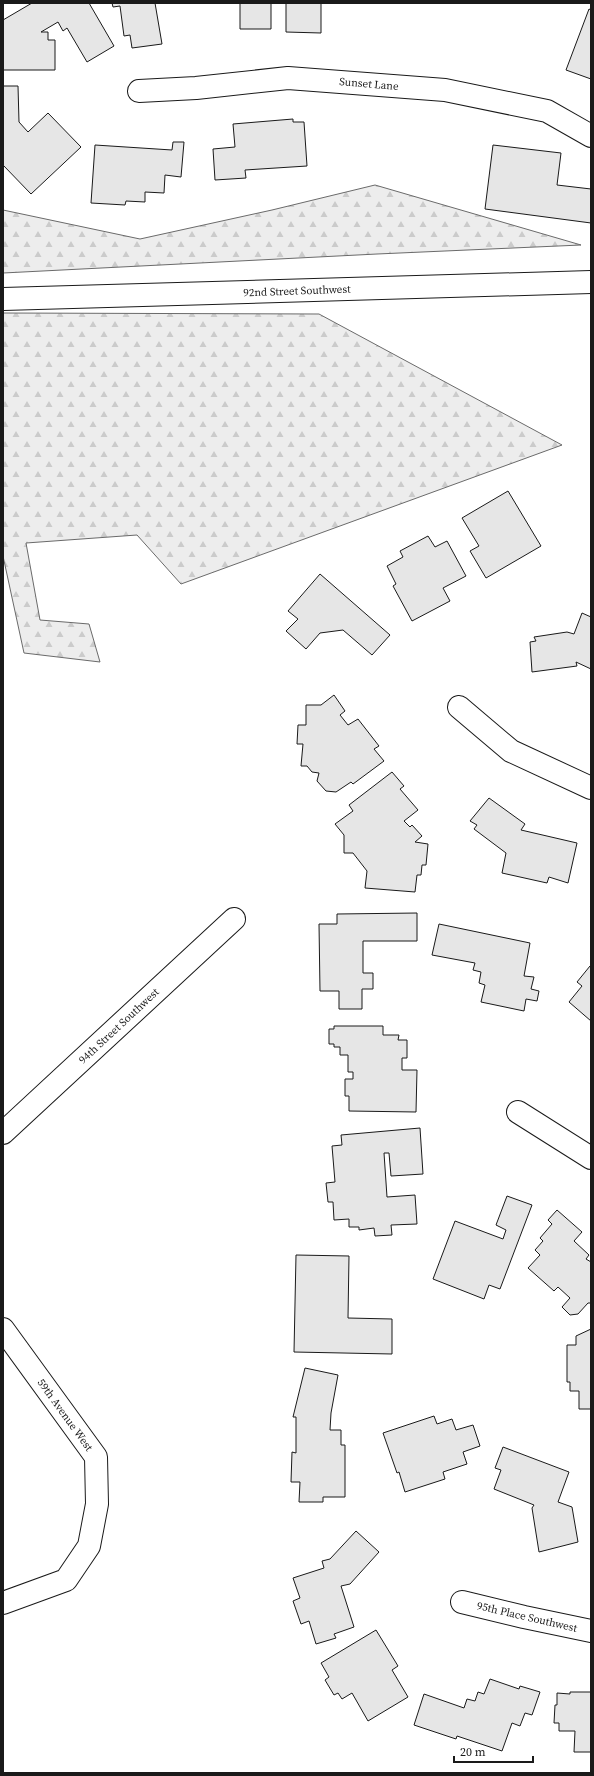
<svg xmlns="http://www.w3.org/2000/svg" width="594" height="1776" font-family="'Source Serif 4',serif">
<style>
.forest{fill:url(#forest-firs);stroke:#6a6a6a}
.building{fill:#e6e6e6;stroke:#1a1a1a}
.lines{fill:none;stroke-linecap:round;stroke-linejoin:round}
.street-casing{stroke:#1a1a1a;stroke-width:24}
.secondary-casing{stroke:#1a1a1a;stroke-width:24}
.street{stroke:#fff;stroke-width:22}
.secondary{stroke:#fff;stroke-width:22}
.labels{text-anchor:middle;dominant-baseline:central;stroke-width:3;stroke-linejoin:round;paint-order:stroke}
.street-label{font-size:11px;fill:#1a1a1a;stroke:#fff}
</style>
<defs>
<pattern id="forest-firs" width="22" height="20" patternUnits="userSpaceOnUse"><rect width="22" height="20" fill="#ededed"/><path d="M5 1l3.5 6h-7zM16 11l3.5 6h-7z" fill="#cbcbcb"/></pattern>
</defs>
<rect width="100%" height="100%" fill="#fff"/>
<path class="forest" d="M 375,185 L 581,245 L 377,254 L 3,273 L 3,210 L 140,239 L 272,210 Z
M 3,313 L 319,314 L 562,445 L 181,584 L 137,535 L 26,543 L 40,620 L 89,624 L 100,662 L 24,653 L 3,556 Z"/>
<path class="building" d="M 32,3 L 89,3 L 114,46 L 87,62 L 67,28 L 63,31 L 58,22 L 41,32 L 48,32 L 48,40 L 55,40 L 55,70 L 3,70 L 3,20 Z
M 112,3 L 155,3 L 162,44 L 132,48 L 130,35 L 124,36 L 120,6 L 113,7 Z
M 240,3 L 271,3 L 271,29 L 240,29 Z
M 286,3 L 321,3 L 321,33 L 286,32 Z
M 589,9 L 591,10 L 591,79 L 566,70 Z
M 3,86 L 18,86 L 19,122 L 28,132 L 48,113 L 81,147 L 31,194 L 3,165 Z
M 293,119 L 293,122 L 304,122 L 307,166 L 245,170 L 246,178 L 215,180 L 213,149 L 235,147 L 233,124 Z
M 173,142 L 184,142 L 181,177 L 165,175 L 164,193 L 145,192 L 145,202 L 126,201 L 125,205 L 91,203 L 95,145 L 172,150 Z
M 493,145 L 561,153 L 557,185 L 591,189 L 591,223 L 485,209 Z
M 508,491 L 541,546 L 486,578 L 470,551 L 479,546 L 462,518 Z
M 428,536 L 435,547 L 447,541 L 466,576 L 443,588 L 450,601 L 412,621 L 393,586 L 396,584 L 387,566 L 403,557 L 400,551 Z
M 320,574 L 390,635 L 372,655 L 343,630 L 320,633 L 306,649 L 286,631 L 298,619 L 288,611 Z
M 582,613 L 591,617 L 591,669 L 576,662 L 577,666 L 532,672 L 530,642 L 536,641 L 534,637 L 567,632 L 574,634 Z
M 334,695 L 345,711 L 340,715 L 348,725 L 358,719 L 379,746 L 374,749 L 384,761 L 353,784 L 351,782 L 336,792 L 326,791 L 317,781 L 319,773 L 312,772 L 307,766 L 301,766 L 303,744 L 297,744 L 298,725 L 306,725 L 306,705 L 321,705 Z
M 392,772 L 404,786 L 400,789 L 418,810 L 404,821 L 410,827 L 412,825 L 422,836 L 415,842 L 428,844 L 426,865 L 422,865 L 421,875 L 417,875 L 415,892 L 365,888 L 367,871 L 353,853 L 344,853 L 344,835 L 335,824 L 353,811 L 349,805 Z
M 489,798 L 525,824 L 521,830 L 577,843 L 568,883 L 549,877 L 547,883 L 502,873 L 506,853 L 474,829 L 477,825 L 470,821 Z
M 417,913 L 417,941 L 363,941 L 363,973 L 373,973 L 373,989 L 362,989 L 362,1009 L 339,1009 L 339,991 L 320,991 L 319,924 L 337,924 L 337,914 Z
M 439,924 L 530,943 L 524,976 L 534,977 L 531,989 L 539,991 L 537,1001 L 526,999 L 524,1011 L 481,1002 L 485,985 L 479,983 L 481,972 L 473,970 L 475,963 L 432,955 Z
M 590,966 L 591,966 L 591,1021 L 569,1002 L 582,986 L 577,982 Z
M 334,1026 L 383,1026 L 383,1035 L 399,1035 L 398,1040 L 407,1040 L 407,1058 L 402,1058 L 402,1070 L 417,1070 L 416,1112 L 349,1111 L 349,1096 L 345,1096 L 345,1079 L 353,1079 L 353,1072 L 348,1072 L 348,1055 L 340,1055 L 340,1047 L 334,1047 L 334,1044 L 329,1044 L 329,1029 L 334,1029 Z
M 420,1128 L 423,1174 L 391,1176 L 389,1153 L 384,1153 L 387,1197 L 415,1195 L 417,1224 L 391,1225 L 392,1235 L 375,1236 L 374,1228 L 359,1230 L 359,1227 L 349,1227 L 349,1219 L 334,1220 L 333,1202 L 328,1202 L 326,1183 L 335,1182 L 332,1146 L 342,1145 L 341,1135 Z
M 507,1196 L 532,1205 L 500,1289 L 489,1285 L 484,1299 L 433,1279 L 455,1221 L 503,1239 L 506,1230 L 496,1225 Z
M 557,1210 L 582,1232 L 574,1241 L 589,1255 L 586,1259 L 591,1262 L 591,1303 L 588,1303 L 578,1314 L 570,1315 L 562,1307 L 570,1298 L 558,1287 L 554,1291 L 528,1268 L 540,1255 L 535,1250 L 543,1241 L 540,1238 L 552,1224 L 548,1220 Z
M 296,1255 L 349,1256 L 348,1318 L 392,1319 L 392,1354 L 294,1352 Z
M 591,1329 L 591,1409 L 579,1409 L 579,1391 L 570,1391 L 570,1382 L 567,1382 L 567,1345 L 576,1345 L 576,1336 Z
M 305,1368 L 338,1375 L 331,1413 L 330,1430 L 341,1430 L 341,1445 L 345,1445 L 345,1497 L 323,1497 L 323,1502 L 299,1502 L 300,1482 L 291,1482 L 292,1452 L 296,1453 L 296,1417 L 293,1417 Z
M 434,1416 L 437,1424 L 452,1419 L 456,1430 L 473,1425 L 480,1446 L 463,1452 L 467,1464 L 443,1472 L 445,1479 L 405,1492 L 399,1472 L 397,1473 L 383,1433 Z
M 503,1447 L 569,1472 L 558,1502 L 572,1507 L 578,1542 L 539,1552 L 532,1508 L 534,1505 L 494,1489 L 501,1470 L 495,1468 Z
M 356,1531 L 379,1552 L 350,1584 L 341,1586 L 354,1627 L 334,1634 L 336,1638 L 316,1644 L 309,1621 L 301,1624 L 293,1601 L 300,1598 L 293,1578 L 324,1568 L 322,1561 L 330,1559 Z
M 376,1630 L 398,1666 L 392,1670 L 408,1697 L 368,1721 L 352,1693 L 342,1699 L 338,1693 L 334,1695 L 325,1680 L 329,1677 L 321,1663 Z
M 490,1679 L 519,1689 L 520,1686 L 540,1692 L 532,1715 L 525,1713 L 520,1726 L 512,1723 L 502,1751 L 457,1736 L 456,1739 L 414,1725 L 424,1694 L 464,1708 L 467,1699 L 475,1701 L 478,1692 L 484,1694 Z
M 570,1692 L 591,1692 L 591,1752 L 574,1752 L 575,1731 L 559,1731 L 559,1723 L 554,1723 L 555,1705 L 557,1705 L 557,1693 L 570,1694 Z"/>
<g class="lines">
<defs>
<path id="street" d="M 139,91 L 196,88 L 288,78 L 445,90 L 547,111 L 591,136
M 459,707 L 511,751 L 591,788
M 518,1112 L 591,1158
M 3,1133 L 234,919
M 3,1329 L 96,1457 L 97,1504 L 89,1546 L 66,1580 L 3,1603
M 462,1602 L 524,1617 L 591,1631"/>
<path id="secondary" d="M 3,299 L 591,282"/>
</defs>
<use href="#street" class="street-casing"/>
<use href="#secondary" class="secondary-casing"/>
<use href="#street" class="street"/>
<use href="#secondary" class="secondary"/>
</g>
<g class="labels">
<g class="street-label">
<text transform="translate(369 84) rotate(5)">Sunset Lane</text>
<text transform="translate(297 291) rotate(-2)">92nd Street Southwest</text>
<text transform="translate(119 1026) rotate(-43)">94th Street Southwest</text>
<text transform="translate(65 1415) rotate(54)">59th Avenue West</text>
<text transform="translate(527 1617) rotate(13)">95th Place Southwest</text>
</g>
</g>
<rect width="594" height="1776" fill="none" stroke="#1a1a1a" stroke-width="8"/>
<path d="M454 1756v6h79v-6" fill="none" stroke="#1a1a1a" stroke-width="2"/>
<text x="460" y="1756" font-size="12" fill="#1a1a1a" stroke="#ffffff" stroke-width="3" paint-order="stroke">20 m</text>
</svg>
